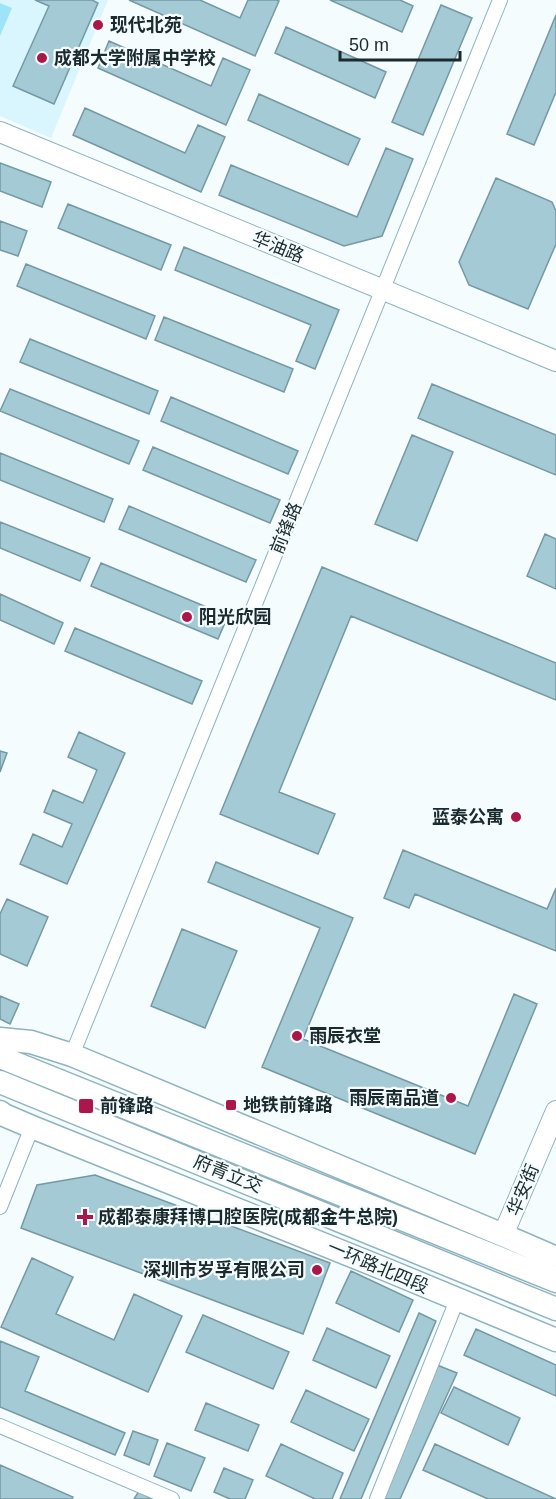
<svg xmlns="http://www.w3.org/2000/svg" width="556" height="1499" font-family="Arial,'Noto Sans SC',sans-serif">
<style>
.built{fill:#d9f5fe}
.green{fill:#9ee4f9}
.building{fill:#a4cad6;stroke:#7599a4;stroke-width:1.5}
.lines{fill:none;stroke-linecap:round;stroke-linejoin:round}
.street-casing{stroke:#8fb4bf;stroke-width:16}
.secondary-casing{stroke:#8fb4bf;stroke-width:22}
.primary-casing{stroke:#8fb4bf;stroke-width:25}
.street{stroke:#fff;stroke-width:14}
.secondary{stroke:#fff;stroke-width:20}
.primary{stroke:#fff;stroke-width:22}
.poi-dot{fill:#ab1749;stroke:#f4fcfe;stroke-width:2}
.labels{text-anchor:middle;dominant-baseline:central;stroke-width:4.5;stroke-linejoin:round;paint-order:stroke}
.poi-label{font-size:18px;font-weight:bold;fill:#1b2a2e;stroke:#f4fcfe;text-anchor:start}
.street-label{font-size:18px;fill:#1b2a2e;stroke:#f4fcfe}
</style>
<rect width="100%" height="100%" fill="#f4fcfe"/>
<path class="built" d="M 0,0 L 108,0 L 51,138 L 0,116 Z"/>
<path class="green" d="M 0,3 L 12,8 L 0,36 Z"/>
<path class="building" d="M 35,0 L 92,0 L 98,3 L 54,104 L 13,86 L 49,6 Z
M 129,0 L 200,0 L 240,18 L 248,0 L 276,0 L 279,1 L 255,56 Z
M 330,0 L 400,0 L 413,6 L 402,32 Z
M 441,5 L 472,18 L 423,135 L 392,122 Z
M 556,15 L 556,92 L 534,145 L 507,134 Z
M 286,27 L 386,72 L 375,98 L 275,53 Z
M 109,41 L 211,86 L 223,58 L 250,70 L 226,125 L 98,68 Z
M 259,94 L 360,139 L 348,165 L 248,120 Z
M 85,108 L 185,153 L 198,125 L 225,137 L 201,192 L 73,135 Z
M 386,148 L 413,159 L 382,236 L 344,246 L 219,195 L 231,165 L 357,217 Z
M 0,163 L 51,182 L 42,207 L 0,191 Z
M 496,178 L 552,202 L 556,211 L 556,244 L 528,309 L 469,285 L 459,262 Z
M 68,204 L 171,245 L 161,270 L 58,228 Z
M 0,221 L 27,231 L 18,256 L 0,250 Z
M 184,247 L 339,310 L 315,369 L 296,361 L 311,325 L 175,270 Z
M 26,264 L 155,316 L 146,339 L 17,286 Z
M 164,317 L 293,369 L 284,392 L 155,340 Z
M 30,339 L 158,391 L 149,414 L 20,362 Z
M 432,384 L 556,435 L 556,475 L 418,418 Z
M 10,389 L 139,441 L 129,464 L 0,411 Z
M 171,397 L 298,451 L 288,474 L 161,421 Z
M 412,435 L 453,452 L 417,541 L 375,524 Z
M 153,447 L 280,500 L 270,523 L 143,470 Z
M 0,453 L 113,499 L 104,522 L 0,480 Z
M 129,506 L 256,560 L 246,582 L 119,529 Z
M 0,522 L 90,558 L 80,581 L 0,548 Z
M 545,534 L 556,539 L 556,589 L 527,576 Z
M 101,563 L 228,616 L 218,639 L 91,586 Z
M 322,567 L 556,663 L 556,700 L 351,616 L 279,792 L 335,814 L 318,854 L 220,814 Z
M 0,594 L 63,623 L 54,644 L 0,620 Z
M 75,628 L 202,681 L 192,704 L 65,651 Z
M 79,732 L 125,753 L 67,884 L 20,864 L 33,834 L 62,847 L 72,824 L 44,812 L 53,790 L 83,803 L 97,770 L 68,757 Z
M 0,751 L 7,753 L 0,772 Z
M 403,850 L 547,909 L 556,888 L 556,951 L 415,894 L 409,908 L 384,898 Z
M 216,862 L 353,918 L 303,1039 L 468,1106 L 514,994 L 537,1004 L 475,1154 L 262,1067 L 320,928 L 208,882 Z
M 7,899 L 48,917 L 27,966 L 0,954 L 0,914 Z
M 182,929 L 237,951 L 205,1028 L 151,1006 Z
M 0,996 L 19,1004 L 10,1024 L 0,1019 Z
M 95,1175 L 330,1263 L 303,1334 L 21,1228 L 37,1185 Z
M 32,1258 L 73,1277 L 56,1314 L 114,1340 L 134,1294 L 182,1316 L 148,1392 L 1,1327 Z
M 351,1271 L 413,1300 L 399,1332 L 336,1303 Z
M 419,1313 L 436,1321 L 361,1499 L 340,1499 Z
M 203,1315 L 289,1352 L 273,1389 L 186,1352 Z
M 327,1328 L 390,1356 L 376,1388 L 313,1360 Z
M 476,1329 L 556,1365 L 556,1396 L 464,1355 Z
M 0,1341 L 39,1357 L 25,1391 L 125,1433 L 115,1455 L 0,1407 Z
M 437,1365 L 457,1373 L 400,1499 L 378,1499 Z
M 454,1387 L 520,1418 L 508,1445 L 441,1413 Z
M 306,1390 L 369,1419 L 354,1451 L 291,1422 Z
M 206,1403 L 259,1425 L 248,1451 L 195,1430 Z
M 133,1431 L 158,1440 L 149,1465 L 124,1455 Z
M 167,1443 L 205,1458 L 191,1491 L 154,1476 Z
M 281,1444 L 343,1473 L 332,1499 L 315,1499 L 266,1476 Z
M 435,1444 L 556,1499 L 488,1499 L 423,1470 Z
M 0,1465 L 73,1497 L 72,1499 L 0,1499 Z
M 224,1468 L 253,1480 L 245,1499 L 230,1499 L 214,1492 Z
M 139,1491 L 151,1499 L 134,1499 Z"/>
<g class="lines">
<defs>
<path id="street" d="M 72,1055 L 500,0
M 0,1207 L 32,1127
M 0,1426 L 172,1499
M 377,1499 L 457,1300"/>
<path id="secondary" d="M 0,132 L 556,361
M 503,1235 L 556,1111"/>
<path id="primary" d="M 0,1039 L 31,1042 L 72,1055 L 503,1235 L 556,1258
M 0,1057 L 556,1281
M 0,1082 L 556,1309
M 0,1112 L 4,1115 L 32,1127 L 387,1270 L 556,1340"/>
</defs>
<use href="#street" class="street-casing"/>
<use href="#secondary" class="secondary-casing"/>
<use href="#primary" class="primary-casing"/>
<use href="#street" class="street"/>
<use href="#secondary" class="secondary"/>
<use href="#primary" class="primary"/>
</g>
<g class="poi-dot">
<circle cx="98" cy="25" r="6"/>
<circle cx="42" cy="58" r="6"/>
<circle cx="187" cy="617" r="6"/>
<circle cx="516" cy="817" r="6"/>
<circle cx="297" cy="1036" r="6"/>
<circle cx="451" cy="1098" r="6"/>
<rect x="225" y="1099" width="12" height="12" rx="3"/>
<rect x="78" y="1098" width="16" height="16" rx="3"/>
<path d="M82 1208h6v6h6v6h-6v6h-6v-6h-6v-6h6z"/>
<circle cx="317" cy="1270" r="6"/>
</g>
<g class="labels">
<g class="poi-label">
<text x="110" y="25">现代北苑</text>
<text x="54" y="58">成都大学附属中学校</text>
<text x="199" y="617">阳光欣园</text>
<text x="504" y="817" text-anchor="end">蓝泰公寓</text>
<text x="309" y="1036">雨辰衣堂</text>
<text x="439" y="1098" text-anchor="end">雨辰南品道</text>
<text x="243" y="1105">地铁前锋路</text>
<text x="100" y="1106">前锋路</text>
<text x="98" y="1217">成都泰康拜博口腔医院(成都金牛总院)</text>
<text x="305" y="1270" text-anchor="end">深圳市岁孚有限公司</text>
</g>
<g class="street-label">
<text transform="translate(278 247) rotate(22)">华油路</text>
<text transform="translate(286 528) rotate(-68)">前锋路</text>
<text transform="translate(228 1174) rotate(22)">府青立交</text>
<text transform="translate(523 1190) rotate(-67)">华安街</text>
<text transform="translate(378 1267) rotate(23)">一环路北四段</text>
</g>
</g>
<path d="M340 51v9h120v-9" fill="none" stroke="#1b2a2e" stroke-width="3"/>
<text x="349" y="51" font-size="18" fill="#1b2a2e" stroke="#f4fcfe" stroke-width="4.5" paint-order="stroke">50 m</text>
</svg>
